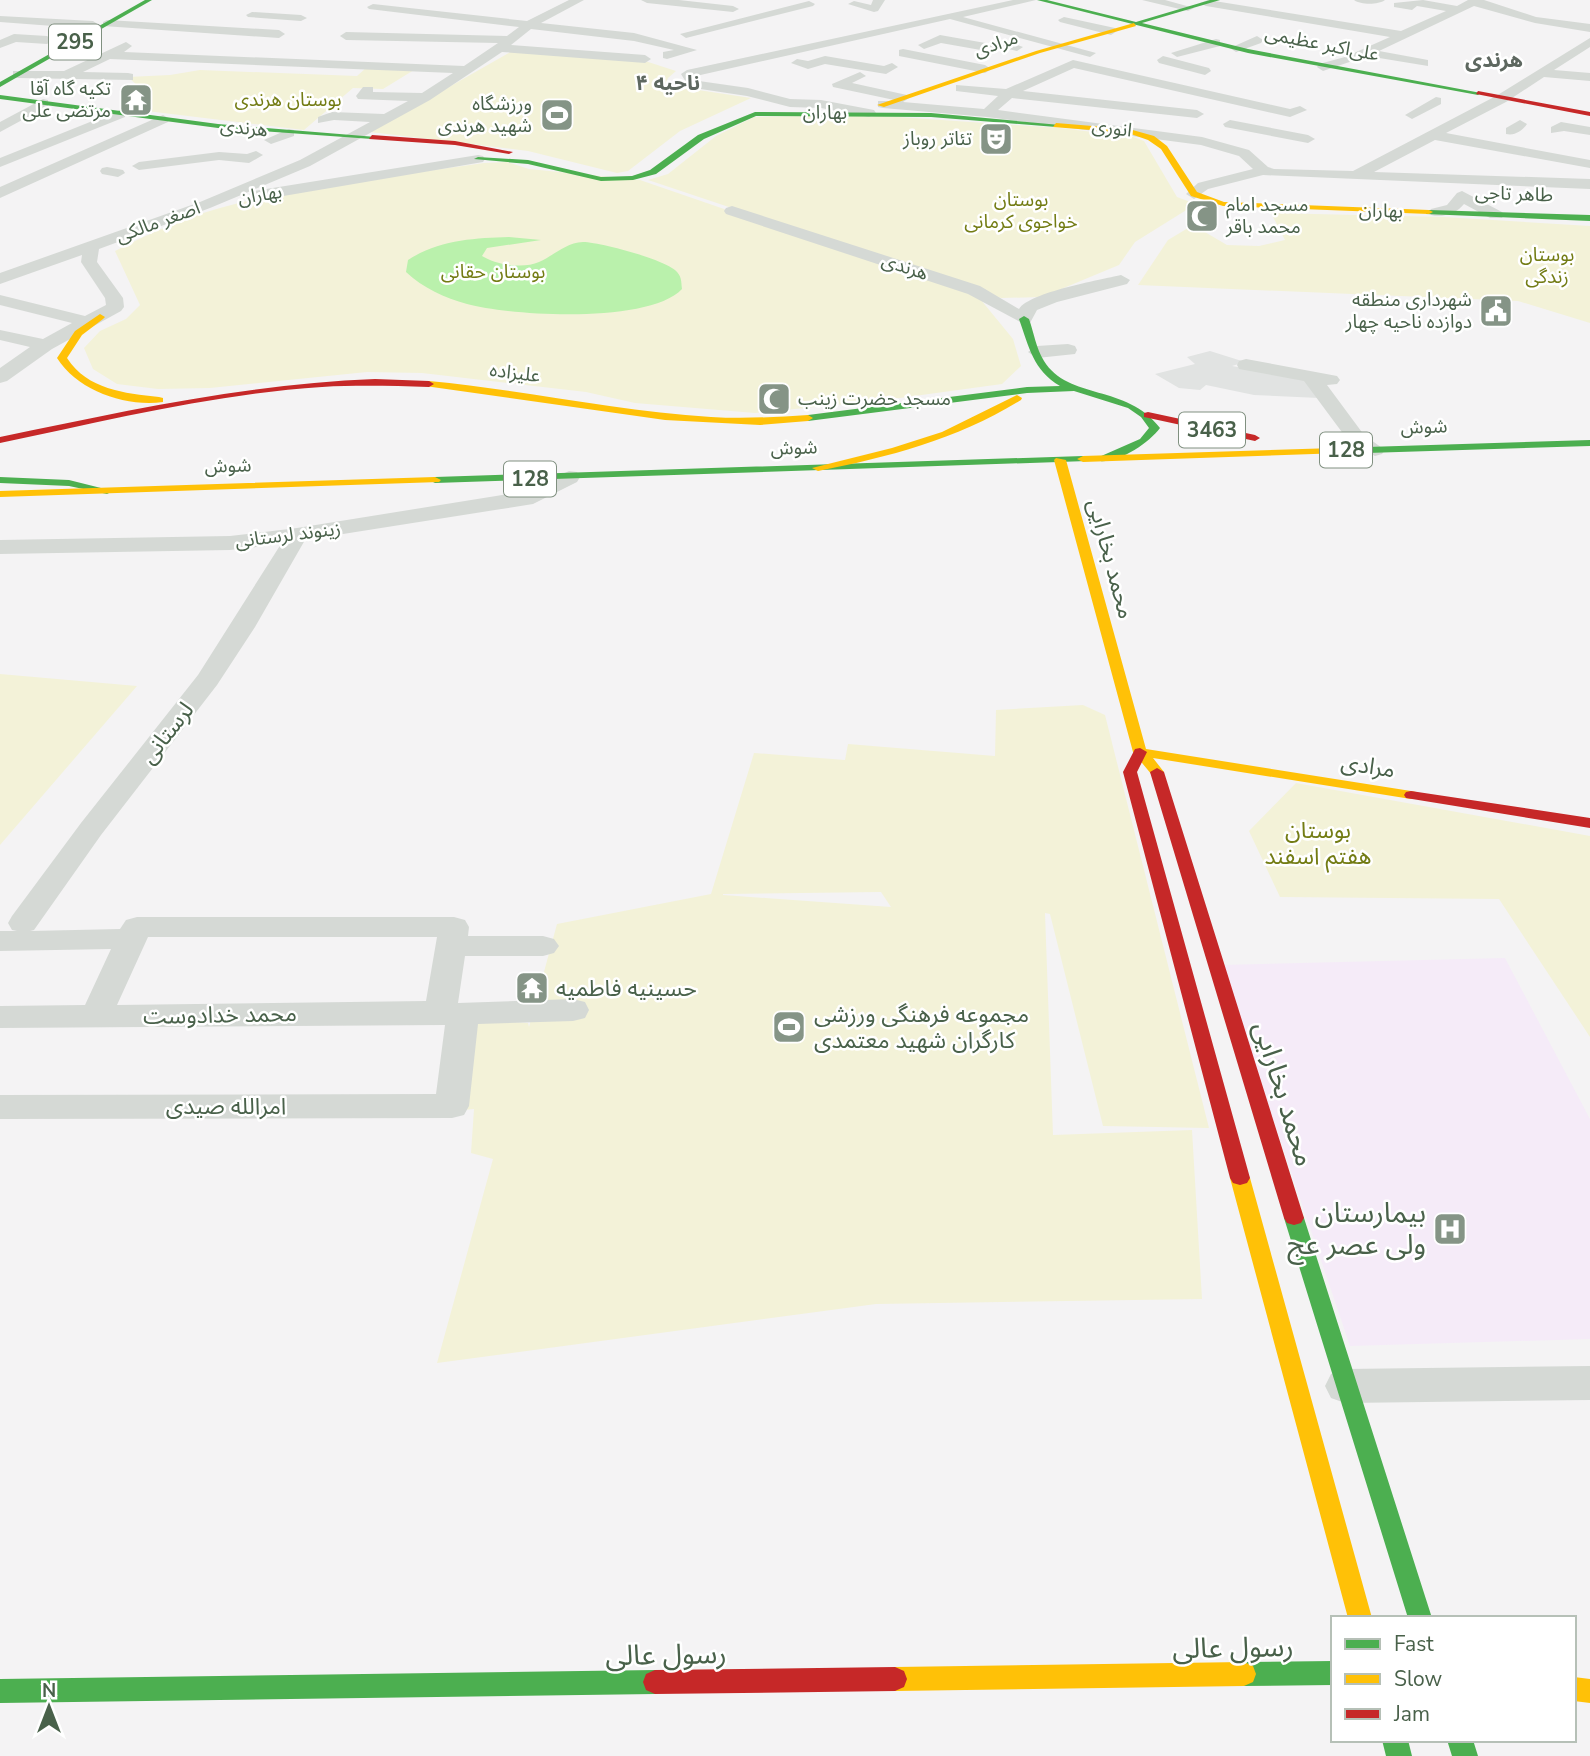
<svg xmlns="http://www.w3.org/2000/svg" width="1590" height="1756" font-family="'Nunito Sans','Noto Sans Arabic',sans-serif">
<style>
.education{fill:#e1e3e2}
.medical{fill:#f5ebf8}
.green{fill:#f3f2d8;fill-rule:evenodd}
.water{fill:#baf1ac}
.lines{fill:none;stroke-linecap:round;stroke-linejoin:round}
.street{fill:#d5d9d5;fill-rule:evenodd}
.fast{fill:#4caf50;fill-rule:evenodd}
.slow{fill:#ffc107;fill-rule:evenodd}
.jam{fill:#c62828;fill-rule:evenodd}
.labels{text-anchor:middle;dominant-baseline:central;stroke-width:5;stroke-linejoin:round;paint-order:stroke}
.far-street-label{font-size:19px;fill:#49614a;stroke:#fff}
.far-poi-label{font-size:19px;fill:#49614a;stroke:#fff;text-anchor:end}
.far-park-label{font-size:19px;fill:#737c14;stroke:#fff}
.shield{fill:#fff;stroke:#809080;stroke-width:2}
.shield-label{font-size:21px;font-weight:bold;fill:#49614a}
.far-neighbourhood-label{font-size:21px;font-weight:bold;fill:#5e6860;stroke:#fff}
.far-quarter-label{font-size:21px;font-weight:bold;fill:#5e6860;stroke:#fff}
.street-label{font-size:23px;fill:#49614a;stroke:#fff}
.park-label{font-size:23px;fill:#737c14;stroke:#fff}
.poi-label{font-size:23px;fill:#49614a;stroke:#fff;text-anchor:start}
.near-street-label{font-size:28px;fill:#49614a;stroke:#fff}
.near-poi-label{font-size:28px;fill:#49614a;stroke:#fff;text-anchor:end}
</style>
<rect width="100%" height="100%" fill="#f4f3f4"/>
<path class="education" d="M 1210,351 L 1245,362 L 1232,366 L 1304,379 L 1319,398 L 1254,395 L 1206,385 L 1200,390 L 1179,388 L 1155,374 L 1195,364 L 1187,357 Z"/>
<path class="medical" d="M 1505,958 L 1590,1119 L 1590,1339 L 1350,1346 L 1221,965 Z"/>
<path class="green" d="M 514,50 L 642,60 L 676,71 L 668,78 L 665,85 L 751,98 L 680,131 L 628,171 L 617,173 L 528,151 L 370,132 Z
M 366,68 L 414,70 L 383,89 L 353,88 L 304,130 L 130,109 L 150,97 L 128,77 L 170,75 L 200,70 L 357,76 Z
M 869,115 L 1060,128 L 1133,137 L 1144,141 L 1177,197 L 1196,204 L 1135,242 L 1119,265 L 1042,297 L 1001,298 L 648,180 L 668,174 L 716,136 L 754,117 Z
M 507,162 L 529,169 L 640,180 L 858,255 L 957,286 L 981,300 L 1013,339 L 1021,366 L 1002,384 L 885,400 L 755,413 L 635,403 L 586,392 L 422,373 L 367,372 L 210,388 L 158,389 L 117,384 L 93,369 L 84,348 L 100,331 L 126,319 L 140,305 L 115,251 C 148,234 184,218 220,208 C 305,184 397,176 484,163 Z
M 1271,213 L 1444,217 L 1590,226 L 1590,323 L 1518,301 L 1138,285 L 1168,240 L 1193,225 L 1227,245 L 1259,246 L 1285,240 Z
M 0,674 L 137,686 L 0,845 Z
M 1083,705 L 1105,715 L 1209,1128 L 1103,1126 L 1050,914 L 1045,913 L 1053,1135 L 1192,1130 L 1202,1299 L 876,1304 L 437,1363 L 493,1159 L 471,1153 L 474,1109 L 463,1110 L 472,1019 L 528,1023 L 529,1027 L 557,924 L 711,894 L 754,753 L 845,760 L 848,744 L 995,756 L 996,710 ZM 881,892 L 891,907 L 723,895 L 723,894 Z
M 1296,783 L 1590,836 L 1590,1037 L 1499,899 L 1280,897 L 1249,831 Z"/>
<path class="water" d="M 509,237 L 541,240 L 487,248 L 482,256 C 496,265 524,269 539,262 C 555,255 565,243 583,242 C 600,242 662,259 675,270 C 682,276 681,281 682,289 C 649,324 512,316 467,304 C 445,298 423,288 406,272 L 408,260 C 439,240 474,238 509,237 Z"/>
<g class="lines">
<path class="street" d="M 569,0 L 584,0 L 541,23 L 634,33 L 697,50 L 667,59 L 663,58 L 663,52 L 674,50 L 634,41 L 531,29 L 511,45 L 645,55 L 651,59 L 645,63 L 502,52 L 430,100 L 310,166 L 210,208 L 99,249 L 97,262 L 123,298 L 124,307 L 121,311 L 52,349 L 7,381 L 0,383 L 0,368 L 30,347 L 0,340 L 0,330 L 43,339 L 72,323 L 0,305 L 0,295 L 85,316 L 106,305 L 105,298 L 81,262 L 82,255 L 0,284 L 0,273 L 200,202 L 300,160 L 370,122 L 334,120 L 318,123 L 318,117 L 332,112 L 384,114 L 408,101 L 358,99 L 356,96 L 363,87 L 373,87 L 373,92 L 422,93 L 453,73 L 110,59 L 83,72 L 128,73 L 133,74 L 133,80 L 18,78 L 13,77 L 13,71 L 64,71 L 126,42 L 132,46 L 124,52 L 464,66 L 498,43 L 346,40 L 340,36 L 346,32 L 507,36 L 519,27 L 369,9 L 367,7 L 373,4 L 527,21 Z
M 641,0 L 679,0 L 733,6 L 739,9 L 733,12 L 647,3 Z
M 873,0 L 885,0 L 878,11 L 874,12 L 848,4 L 854,1 L 871,5 Z
M 1013,0 L 1036,0 L 963,17 L 1096,53 L 1090,57 L 950,19 L 696,76 L 699,81 L 748,88 L 790,99 L 821,100 L 874,110 L 876,113 L 869,117 L 821,108 L 790,107 L 747,96 L 694,88 L 689,87 L 681,74 L 687,70 Z
M 1142,0 L 1165,0 L 1194,8 L 1188,11 Z
M 1208,0 L 1401,31 L 1446,11 L 1417,6 L 1412,10 L 1394,7 L 1394,3 L 1423,0 L 1457,6 L 1468,0 L 1484,0 L 1536,17 L 1590,24 L 1590,32 L 1535,23 L 1474,6 L 1379,51 L 1428,60 L 1428,66 L 1367,56 L 1323,71 L 1317,67 L 1319,64 L 1345,57 L 1390,37 L 1206,6 L 1200,3 Z
M 1354,0 L 1385,0 C 1378,5 1361,5 1354,0 Z
M 809,1 L 815,4 L 813,6 L 686,38 L 680,34 Z
M 252,12 L 301,15 L 307,18 L 301,21 L 248,17 L 246,15 Z
M 0,16 L 93,21 L 99,25 L 93,29 L 0,22 Z
M 1064,17 L 1115,28 L 1117,31 L 1111,35 L 1060,22 L 1058,20 Z
M 107,20 L 279,30 L 285,34 L 279,38 L 103,26 L 103,22 Z
M 14,34 L 47,36 L 53,40 L 47,44 L 16,42 L 0,48 L 0,40 Z
M 940,35 L 991,44 L 1003,40 L 1023,47 L 1017,51 L 1004,48 L 992,52 L 941,43 L 924,49 L 918,45 Z
M 1257,36 L 1263,40 L 1261,43 L 1236,52 L 1230,48 Z
M 1590,38 L 1590,47 L 1554,70 L 1590,73 L 1590,81 L 1544,77 L 1506,102 L 1446,133 L 1590,160 L 1590,168 L 1435,140 L 1374,172 L 1590,179 L 1590,189 L 1263,175 L 1208,189 L 1194,199 L 1186,194 L 1198,183 L 1253,169 L 1239,156 L 1201,145 L 987,117 L 883,108 L 878,107 L 878,101 L 899,101 L 833,87 L 832,84 L 860,72 L 866,76 L 852,83 L 907,95 L 909,98 L 903,102 L 984,109 L 998,96 L 956,91 L 956,85 L 1006,89 L 1073,60 L 1290,109 L 1300,106 L 1307,110 L 1290,117 L 1074,68 L 1023,91 L 1197,110 L 1204,114 L 1197,118 L 1012,98 L 998,110 L 1202,137 L 1249,150 L 1268,167 L 1274,169 L 1353,171 L 1496,96 Z
M 1216,39 L 1220,40 L 1220,46 L 1177,57 L 1171,53 Z
M 903,49 L 985,65 L 991,69 L 985,73 L 899,56 L 899,50 Z
M 825,56 L 884,66 L 892,63 L 898,67 L 886,74 L 825,64 L 808,69 L 791,63 L 797,59 L 808,61 Z
M 1163,56 L 1209,68 L 1211,71 L 1205,75 L 1159,63 L 1157,60 Z
M 1436,97 L 1441,98 L 1441,104 L 1412,119 L 1405,115 Z
M 43,99 L 48,100 L 48,106 L 0,132 L 0,122 Z
M 120,110 L 125,111 L 125,117 L 0,167 L 0,158 Z
M 163,115 L 170,119 L 168,122 L 0,198 L 0,187 Z
M 1230,120 L 1308,135 L 1315,139 L 1308,143 L 1225,127 L 1223,124 Z
M 1520,120 L 1527,124 C 1522,131 1515,136 1506,134 L 1506,128 Z
M 1561,122 L 1590,127 L 1590,135 L 1564,131 L 1551,133 L 1551,127 Z
M 289,129 L 294,130 L 294,136 L 271,144 L 264,140 Z
M 256,151 L 263,155 L 249,163 L 219,160 L 139,170 L 132,166 L 139,162 L 219,152 L 247,154 Z
M 478,155 L 483,156 L 485,159 L 483,162 L 254,201 L 246,196 L 254,191 Z
M 107,167 L 123,170 L 125,173 L 118,177 L 102,174 L 100,171 L 102,168 Z
M 1462,191 L 1502,212 L 1504,215 L 1502,218 L 1490,218 L 1464,204 C 1457,213 1443,218 1431,215 L 1429,212 L 1431,209 L 1447,205 L 1457,193 Z
M 732,206 L 980,286 L 1019,309 C 1030,292 1100,280 1121,275 L 1130,280 L 1127,284 L 1057,302 L 1037,310 L 1030,323 L 1024,324 L 968,294 L 726,214 L 724,211 L 726,208 Z
M 1068,344 L 1075,346 L 1077,350 L 1075,354 L 1037,358 L 1028,352 L 1037,346 Z
M 1246,359 L 1337,376 L 1340,380 L 1337,384 L 1327,385 L 1364,435 L 1385,450 L 1382,454 L 1375,456 L 1350,443 L 1304,381 L 1239,369 L 1237,365 L 1239,361 Z
M 569,471 L 577,472 L 580,477 L 577,482 L 533,504 L 305,540 L 255,627 L 217,685 L 101,835 L 34,930 L 30,931 L 120,929 L 126,920 L 137,917 L 454,917 L 465,920 L 469,927 L 468,936 L 543,936 L 554,939 L 559,946 L 554,953 L 543,956 L 465,956 L 458,1003 L 573,999 L 585,1002 L 589,1010 L 585,1018 L 573,1021 L 478,1024 L 469,1106 L 464,1115 L 452,1118 L 0,1119 L 0,1095 L 436,1094 L 445,1025 L 0,1028 L 0,1006 L 85,1005 L 111,949 L 0,951 L 0,931 L 17,931 L 12,930 L 8,923 L 12,916 L 81,823 L 198,675 L 281,544 L 230,550 L 0,554 L 0,540 L 230,536 L 297,528 L 527,491 ZM 148,937 L 437,937 L 426,1001 L 117,1005 Z
M 1590,1366 L 1590,1400 L 1345,1403 L 1331,1398 L 1325,1386 L 1331,1374 L 1345,1369 Z"/>
<path class="fast" d="M 145,0 L 152,0 L 0,87 L 0,82 Z
M 1037,0 L 1047,0 L 1136,22 L 1210,0 L 1220,0 L 1142,23 L 1248,49 L 1481,93 L 1478,95 L 1248,53 Z
M 0,95 L 218,124 L 376,137 L 372,139 L 218,128 L 0,99 Z
M 755,112 L 931,113 L 1060,125 L 1056,127 L 931,117 L 756,116 L 704,139 L 656,174 L 633,180 L 601,181 L 528,164 L 474,159 L 478,157 L 528,160 L 601,177 L 632,176 L 650,170 L 698,135 Z
M 1429,210 L 1590,215 L 1590,221 L 1426,214 L 1426,210 Z
M 1024,316 L 1029,319 C 1034,333 1036,348 1044,361 C 1068,400 1127,384 1160,428 C 1149,443 1119,463 1099,461 L 1099,457 L 1140,439 L 1149,428 L 1141,417 L 1128,408 L 1074,391 L 1027,393 L 808,421 L 803,418 L 808,415 L 1027,387 L 1060,386 C 1033,370 1029,347 1019,319 Z
M 1590,440 L 1590,446 L 1367,453 L 1362,450 L 1367,447 Z
M 1083,456 L 1089,459 L 1087,461 L 435,483 L 429,480 L 435,477 Z
M 0,477 L 69,480 L 113,491 L 107,494 L 69,486 L 0,483 Z
M 1294,1211 L 1301,1213 L 1304,1218 L 1432,1618 L 1408,1618 L 1284,1218 L 1287,1213 Z
M 1333,1661 L 1333,1685 L 1244,1686 L 1235,1682 L 1232,1674 L 1235,1666 L 1244,1662 Z
M 655,1670 L 664,1674 L 667,1682 L 664,1690 L 655,1694 L 0,1703 L 0,1679 Z
M 1382,1740 L 1408,1740 L 1412,1756 L 1386,1756 Z
M 1447,1740 L 1473,1740 L 1478,1756 L 1452,1756 Z"/>
<path class="slow" d="M 1134,23 L 1136,26 L 1040,53 L 884,107 L 877,105 L 1036,51 Z
M 1056,123 L 1129,129 L 1154,136 L 1167,146 L 1197,192 L 1224,202 L 1429,210 L 1433,212 L 1429,214 L 1223,206 L 1191,196 L 1161,149 L 1148,140 L 1128,133 L 1053,127 Z
M 100,314 L 105,317 L 103,319 L 82,335 L 67,358 C 88,390 124,393 159,397 L 163,398 L 163,402 C 125,407 78,391 57,358 L 75,331 Z
M 429,381 C 524,390 617,411 711,417 C 744,419 776,417 808,415 L 813,418 L 808,421 L 760,425 L 665,420 L 425,386 L 424,384 Z
M 1017,395 L 1022,398 L 1021,400 C 958,439 890,457 818,471 L 812,468 L 892,448 L 942,432 Z
M 1367,447 L 1371,448 L 1371,452 L 1083,462 L 1077,459 L 1083,456 Z
M 1056,458 L 1066,460 L 1146,749 L 1411,791 L 1416,792 L 1418,795 L 1416,798 L 1411,799 L 1153,758 L 1164,772 L 1157,776 L 1152,775 L 1133,752 L 1054,460 Z
M 435,477 L 441,480 L 439,482 L 0,497 L 0,491 Z
M 1240,1171 L 1247,1173 L 1250,1178 L 1372,1618 L 1348,1618 L 1230,1178 L 1233,1173 Z
M 1244,1662 L 1253,1666 L 1256,1674 L 1253,1682 L 1244,1686 L 895,1691 L 886,1687 L 883,1679 L 886,1671 L 895,1667 Z
M 1574,1677 L 1590,1679 L 1590,1703 L 1574,1701 Z"/>
<path class="jam" d="M 1478,91 L 1590,112 L 1590,116 L 1476,94 Z
M 372,135 L 455,141 L 513,152 L 509,154 L 455,145 L 369,139 Z
M 375,379 L 429,381 L 434,384 L 429,387 C 393,386 358,385 322,387 C 213,394 106,421 0,443 L 0,437 C 125,411 247,384 375,379 Z
M 1148,412 L 1255,435 L 1260,438 L 1255,441 L 1144,417 L 1144,413 Z
M 1140,748 L 1147,752 L 1137,772 L 1250,1178 L 1247,1183 L 1240,1185 L 1233,1183 L 1230,1178 L 1123,772 L 1135,749 Z
M 1157,768 L 1164,772 L 1304,1218 L 1301,1223 L 1294,1225 L 1287,1223 L 1284,1218 L 1150,772 Z
M 1411,791 L 1590,818 L 1590,828 L 1406,798 L 1404,795 L 1406,792 Z
M 895,1667 L 904,1671 L 907,1679 L 904,1687 L 895,1691 L 655,1694 L 646,1690 L 643,1682 L 646,1674 L 655,1670 Z"/>
</g>
<defs>
<symbol id="temple-square" viewBox="-11 -11 22 22"><rect x="-9" y="-9" width="18" height="18" rx="4" fill="#859486" stroke="#fff"/><path d="M0-6L5-2H3V0L6.5 2.5H4V6H1.5V3h-3V6H-4V2.5H-6.5L-3 0V-2H-5Z" fill="#fff"/></symbol>
<symbol id="stadium-square" viewBox="-11 -11 22 22"><rect x="-9" y="-9" width="18" height="18" rx="4" fill="#859486" stroke="#fff"/><path d="M0-5a6.5 5 0 1 0 0 10a6.5 5 0 1 0 0-10ZM-3.5-1.8h7v3.6h-7Z" fill="#fff"/></symbol>
<symbol id="theatre-square" viewBox="-11 -11 22 22"><rect x="-9" y="-9" width="18" height="18" rx="4" fill="#859486" stroke="#fff"/><path d="M-5-5.5Q0-4 5-5.5V0Q5 5 0 6Q-5 5-5 0ZM-3.3-2.5H-1v1.5H-3.3ZM1-2.5H3.3v1.5H1ZM-2.8 1Q0 5.5 2.8 1Z" fill="#fff"/></symbol>
<symbol id="mosque-square" viewBox="-11 -11 22 22"><rect x="-9" y="-9" width="18" height="18" rx="4" fill="#859486" stroke="#fff"/><path d="M3.5-4.9A6 6 0 1 0 3.5 4.9A5 5 0 1 1 3.5-4.9Z" fill="#fff"/></symbol>
<symbol id="civic-square" viewBox="-11 -11 22 22"><rect x="-9" y="-9" width="18" height="18" rx="4" fill="#859486" stroke="#fff"/><path d="M-.6-6.5H3V-4.5H.6V-3L4-1V1h2V6H-6V1h2V-1L-.6-3ZM-1.2 2.5V6h2.4V2.5Z" fill="#fff"/></symbol>
<symbol id="hospital-square" viewBox="-11 -11 22 22"><rect x="-9" y="-9" width="18" height="18" rx="4" fill="#859486" stroke="#fff"/><path d="M-5-5h3v3.5h4V-5h3V5h-3V1.5h-4V5h-3Z" fill="#fff"/></symbol>
</defs>
<g fill-rule="evenodd">
<use href="#temple-square" x="117" y="81" width="38" height="38"/>
<use href="#stadium-square" x="538" y="96" width="38" height="38"/>
<use href="#theatre-square" x="977" y="120" width="38" height="38"/>
<use href="#mosque-square" x="1183" y="197" width="38" height="38"/>
<use href="#civic-square" x="1477" y="292" width="38" height="38"/>
<use href="#mosque-square" x="755" y="380" width="38" height="38"/>
<use href="#temple-square" x="513" y="969" width="38" height="38"/>
<use href="#stadium-square" x="770" y="1008" width="38" height="38"/>
<use href="#hospital-square" x="1431" y="1210" width="38" height="38"/>
</g>
<g class="labels">
<g class="far-street-label">
<text transform="translate(996 44) rotate(-18)">مرادی</text>
<text transform="translate(1322 44) rotate(11)">علی‌اکبر عظیمی</text>
<text x="825" y="113">بهاران</text>
<text transform="translate(244 128) rotate(6)">هرندی</text>
<text transform="translate(1112 128) rotate(8)">انوری</text>
<text transform="translate(1514 194) rotate(2)">طاهر تاجی</text>
<text transform="translate(260 195) rotate(-9)">بهاران</text>
<text transform="translate(1381 211) rotate(2)">بهاران</text>
<text transform="translate(158 222) rotate(-20)">اصغر مالکی</text>
<text transform="translate(905 267) rotate(18)">هرندی</text>
<text transform="translate(515 373) rotate(7)">علیزاده</text>
<text transform="translate(1424 427) rotate(-2)">شوش</text>
<text transform="translate(794 448) rotate(-2)">شوش</text>
<text transform="translate(228 466) rotate(-2)">شوش</text>
<text transform="translate(288 535) rotate(-7)">زینوند لرستانی</text>
</g>
<g class="far-poi-label">
<text x="111" y="89">تکیه گاه آقا<tspan x="111" dy="22">مرتضی علی</tspan></text>
<text x="532" y="104">ورزشگاه<tspan x="532" dy="22">شهید هرندی</tspan></text>
<text x="972" y="139">تئاتر روباز</text>
<text x="1226" y="205" text-anchor="start">مسجد امام<tspan x="1226" dy="22">محمد باقر</tspan></text>
<text x="1472" y="300">شهرداری منطقه<tspan x="1472" dy="22">دوازده ناحیه چهار</tspan></text>
<text x="798" y="399" text-anchor="start">مسجد حضرت زینب</text>
</g>
<g class="far-park-label">
<text x="288" y="100">بوستان هرندی</text>
<text x="1021" y="200">بوستان<tspan x="1021" dy="22">خواجوی کرمانی</tspan></text>
<text x="1547" y="255">بوستان<tspan x="1547" dy="22">زندگی</tspan></text>
<text x="493" y="272">بوستان حقانی</text>
</g>
<g class="shield">
<rect x="49" y="24.5" width="52" height="35" rx="5"/>
<rect x="1179" y="412.5" width="66" height="35" rx="5"/>
<rect x="1320" y="432.5" width="52" height="35" rx="5"/>
<rect x="504" y="461.5" width="52" height="35" rx="5"/>
</g>
<g class="shield-label">
<text x="75" y="42">295</text>
<text x="1212" y="430">3463</text>
<text x="1346" y="450">128</text>
<text x="530" y="479">128</text>
</g>
<g class="far-neighbourhood-label">
<text x="1494" y="60">هرندی</text>
</g>
<g class="far-quarter-label">
<text x="668" y="83">ناحیه ۴</text>
</g>
<g class="street-label">
<text transform="translate(1111 559) rotate(75)">محمد بخارایی</text>
<text transform="translate(167 733) rotate(-52)">لرستانی</text>
<text transform="translate(1368 766) rotate(9)">مرادی</text>
<text transform="translate(220 1015) rotate(-1)">محمد خدادوست</text>
<text x="226" y="1106">امرالله صیدی</text>
</g>
<g class="park-label">
<text x="1318" y="830">بوستان<tspan x="1318" dy="26">هفتم اسفند</tspan></text>
</g>
<g class="poi-label">
<text x="556" y="988">حسینیه فاطمیه</text>
<text x="814" y="1014">مجموعه فرهنگی ورزشی<tspan x="814" dy="26">کارگران شهید معتمدی</tspan></text>
</g>
<g class="near-street-label">
<text transform="translate(1284 1094) rotate(73)">محمد بخارایی</text>
<text transform="translate(1233 1648) rotate(-1)">رسول عالی</text>
<text transform="translate(666 1655) rotate(-1)">رسول عالی</text>
</g>
<g class="near-poi-label">
<text x="1426" y="1213">بیمارستان<tspan x="1426" dy="32">ولی عصر عج</tspan></text>
</g>
</g>
<rect x="1331" y="1616" width="245" height="126" fill="#ffffff" stroke="#b6c0b7" stroke-width="2"/>
<rect x="1345" y="1639" width="35" height="10" fill="#4caf50" stroke="#b6c0b7" stroke-width="2"/>
<text x="1394" y="1651" font-size="21" fill="#49614a">Fast</text>
<rect x="1345" y="1674" width="35" height="10" fill="#ffc107" stroke="#b6c0b7" stroke-width="2"/>
<text x="1394" y="1686" font-size="21" fill="#49614a">Slow</text>
<rect x="1345" y="1709" width="35" height="10" fill="#c62828" stroke="#b6c0b7" stroke-width="2"/>
<text x="1394" y="1721" font-size="21" fill="#49614a">Jam</text>
<g transform="translate(49 1707)" stroke="#ffffff" stroke-width="5" paint-order="stroke">
<path d="M0-5L12 26L0 18L-12 26Z" fill="#49614a"/>
<text y="-10" font-size="19" font-weight="bold" text-anchor="middle" fill="#49614a">N</text>
</g>
</svg>
